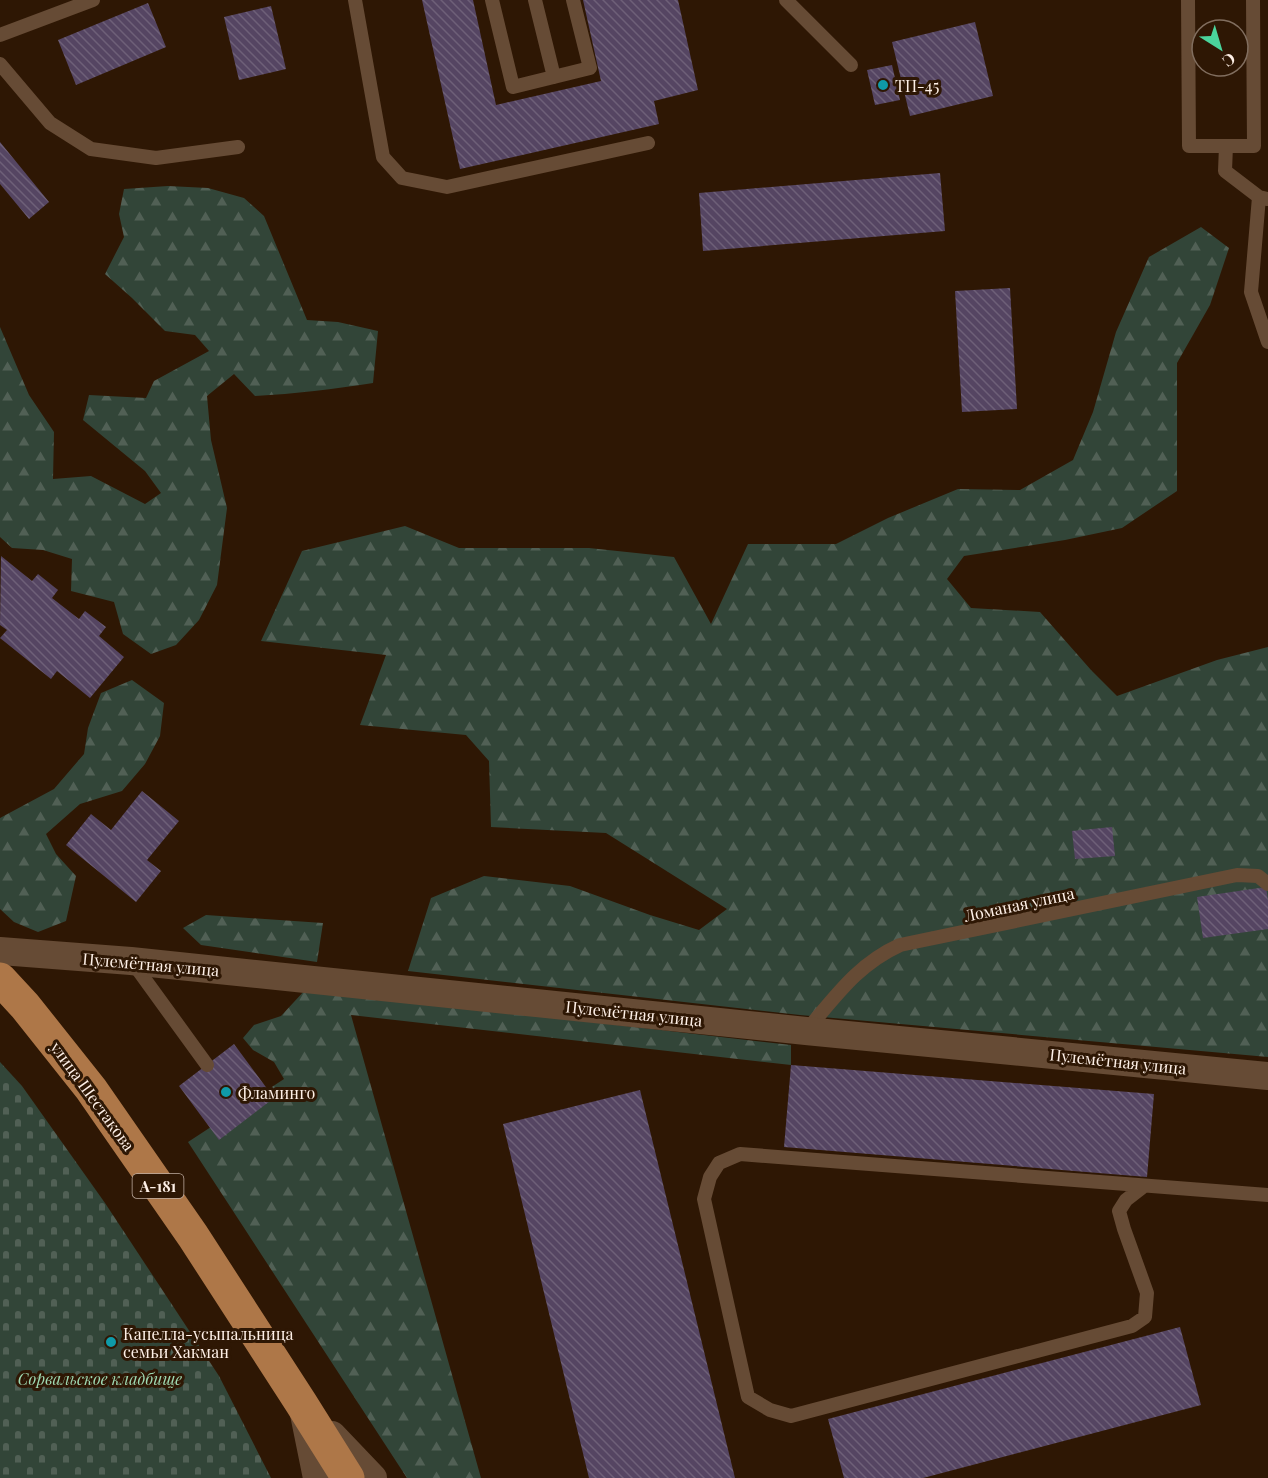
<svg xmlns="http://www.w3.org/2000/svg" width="1268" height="1478" font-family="'Playfair Display',serif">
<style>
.forest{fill:url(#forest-firs)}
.cemetery{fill:url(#cemetery-stones)}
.building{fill:url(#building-back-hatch)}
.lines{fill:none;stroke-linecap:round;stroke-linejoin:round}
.service{stroke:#664b35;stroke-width:14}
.minor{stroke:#664b35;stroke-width:28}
.primary{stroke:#ae7748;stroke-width:33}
.culture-dot{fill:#0f9aa8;stroke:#2e1704;stroke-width:2}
.labels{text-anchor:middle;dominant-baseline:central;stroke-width:6;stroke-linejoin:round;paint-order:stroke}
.shield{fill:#2e1704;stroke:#c0afa3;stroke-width:1.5}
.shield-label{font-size:15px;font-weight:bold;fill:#fef0e7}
.poi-label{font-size:16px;fill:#fef0e7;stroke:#2e1704;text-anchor:start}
.street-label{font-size:16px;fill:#fef0e7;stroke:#2e1704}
.park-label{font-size:16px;font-style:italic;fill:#9fdab3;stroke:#2e1704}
</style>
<defs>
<pattern id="forest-firs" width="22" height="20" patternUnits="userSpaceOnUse" patternTransform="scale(1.5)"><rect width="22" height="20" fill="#324538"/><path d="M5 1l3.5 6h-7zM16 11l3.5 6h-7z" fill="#516055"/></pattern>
<pattern id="cemetery-stones" width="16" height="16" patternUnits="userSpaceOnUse" patternTransform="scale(1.5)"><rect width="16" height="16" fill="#324538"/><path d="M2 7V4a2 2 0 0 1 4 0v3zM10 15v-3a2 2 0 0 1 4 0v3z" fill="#516055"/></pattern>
<pattern id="building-back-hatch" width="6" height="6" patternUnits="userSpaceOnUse" patternTransform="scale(1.5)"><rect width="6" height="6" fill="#554562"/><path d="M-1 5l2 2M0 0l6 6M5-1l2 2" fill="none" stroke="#6e6078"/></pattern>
</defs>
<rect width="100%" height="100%" fill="#2e1704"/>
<path class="forest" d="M 168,186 L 208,188 L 244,198 L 264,216 L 307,320 L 338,322 L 378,331 L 373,383 C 334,389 295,394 255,396 L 234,374 L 207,396 L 211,440 L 227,508 L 217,585 L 199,620 L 176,645 L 151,654 L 123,634 L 114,602 L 71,591 L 72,559 L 43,550 L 12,548 L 0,537 L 0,327 L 29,395 L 54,432 L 53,479 L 91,476 L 145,504 L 161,493 L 145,471 L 83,420 L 89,395 L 146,398 L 154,381 L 209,351 L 195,335 L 165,331 L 132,298 L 105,274 L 124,237 L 119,214 L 124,189 Z
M 1201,227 L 1229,248 L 1210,305 L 1177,363 L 1177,491 L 1122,528 L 1065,540 L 964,556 L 947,579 L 971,608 L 1040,612 L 1091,670 L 1117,696 L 1217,660 L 1268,647 L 1268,1057 L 800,1015 L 408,971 L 431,898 L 484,876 L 570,886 L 650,915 L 699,930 L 727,909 L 606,833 L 491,827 L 489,761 L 466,735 L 360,725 L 386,655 L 261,641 L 302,551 L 405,526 L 459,548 L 589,548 L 674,557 L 711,624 L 748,544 L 836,544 L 888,518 L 958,489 L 1020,490 L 1073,460 L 1093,412 L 1116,332 L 1149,257 Z
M 132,680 L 164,703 L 160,736 L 145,764 L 122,791 L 80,804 L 46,834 L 56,854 L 76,876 L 66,921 L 38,932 L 14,922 L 0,909 L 0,818 L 54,789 L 84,754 L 88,728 L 101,693 Z
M 206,915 L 323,923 L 317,962 L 201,945 L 183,928 Z
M 306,989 L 791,1045 L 791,1065 L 351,1015 L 481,1478 L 407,1478 L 188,1142 L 284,1079 L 274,1062 L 253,1050 L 243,1038 L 254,1025 L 281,1016 Z"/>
<path class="cemetery" d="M 0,1062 L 22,1086 L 105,1203 L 219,1376 L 271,1478 L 0,1478 Z"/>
<path class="building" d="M 422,0 L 473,0 L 496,105 L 601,81 L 583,0 L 678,0 L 698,90 L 654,101 L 659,124 L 460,169 Z
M 148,3 L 166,47 L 76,85 L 58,40 Z
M 271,6 L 286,69 L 239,80 L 224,17 Z
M 975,22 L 993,96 L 910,116 L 892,42 Z
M 892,65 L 900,100 L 875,105 L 867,70 Z
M 0,142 L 49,202 L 29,219 L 0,184 Z
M 940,173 L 945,231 L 703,251 L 699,193 Z
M 1010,288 L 1017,409 L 962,412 L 955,291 Z
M 1,556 L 32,581 L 38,574 L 58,590 L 52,598 L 79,619 L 85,611 L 106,627 L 99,636 L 124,657 L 90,698 L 57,671 L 51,679 L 0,638 L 7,630 L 0,625 Z
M 142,791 L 179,821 L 147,860 L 161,871 L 136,902 L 66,845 L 91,814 L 111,830 Z
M 1112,827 L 1115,856 L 1075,859 L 1072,831 Z
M 1266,887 L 1268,900 L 1268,929 L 1203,938 L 1197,897 Z
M 234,1044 L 274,1098 L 219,1140 L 179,1086 Z
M 791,1065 L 1154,1094 L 1147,1177 L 784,1147 Z
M 640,1090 L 735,1478 L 589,1478 L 503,1124 Z
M 1180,1327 L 1201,1405 L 923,1478 L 844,1478 L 828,1419 Z"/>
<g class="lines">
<path class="service" d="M 355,0 L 383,157 L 402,178 L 447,187 L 648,143
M 492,0 L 513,87 L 590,68 L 573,0
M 535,0 L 554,77
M 786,0 L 851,65
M 1188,0 L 1189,146 L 1254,146 L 1253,0
M 0,35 L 93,0
M 1238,53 L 1253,52
M 0,64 L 50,123 L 91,149 L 156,158 L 238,147
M 1226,146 L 1225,171 L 1259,197 L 1267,199
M 1259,197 L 1251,292 L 1268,342
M 133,963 L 207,1065
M 806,1031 C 836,996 858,964 900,945 L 1237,875 L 1258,876 L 1268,884
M 1144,1186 L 1126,1200 L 1119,1211 L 1124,1229 L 1147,1293 L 1145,1317 L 1132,1326 L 791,1416 L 770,1410 L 748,1397 L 704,1199 L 710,1177 L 719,1163 L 740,1154 L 1268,1195"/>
<path class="minor" d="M 0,951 L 131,961 L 806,1031 L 1268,1076
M 304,1414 L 317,1478
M 332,1435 L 373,1478"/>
<path class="primary" d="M 0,979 L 25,1006 L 91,1089 L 193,1236 L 301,1403 L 348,1478"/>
</g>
<g class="culture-dot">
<circle cx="883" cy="85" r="6"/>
<circle cx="226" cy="1092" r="6"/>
<circle cx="111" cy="1342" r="6"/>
</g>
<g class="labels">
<rect class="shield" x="132.5" y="1174" width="51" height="24" rx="4.5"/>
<g class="shield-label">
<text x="158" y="1186">А-181</text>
</g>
<g class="poi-label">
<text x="895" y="85">ТП-45</text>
<text x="238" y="1092">Фламинго</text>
<text x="123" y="1333">Капелла-усыпальница<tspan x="123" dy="18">семьи Хакман</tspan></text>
</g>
<g class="street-label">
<text transform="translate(1019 904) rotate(-12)">Ломаная улица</text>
<text transform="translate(151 964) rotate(5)">Пулемётная улица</text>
<text transform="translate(634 1013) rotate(6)">Пулемётная улица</text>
<text transform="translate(1118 1061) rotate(6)">Пулемётная улица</text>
<text transform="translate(93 1096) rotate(54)">улица Шестакова</text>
</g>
<g class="park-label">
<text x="100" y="1378">Сорвальское кладбище</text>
</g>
</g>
<g transform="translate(1220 48) rotate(143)"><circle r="28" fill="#2e1704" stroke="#816e5f" stroke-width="1.5"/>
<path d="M0-4.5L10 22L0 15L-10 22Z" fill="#4ad49c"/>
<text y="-9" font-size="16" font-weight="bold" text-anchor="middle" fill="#fef0e7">С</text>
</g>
</svg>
